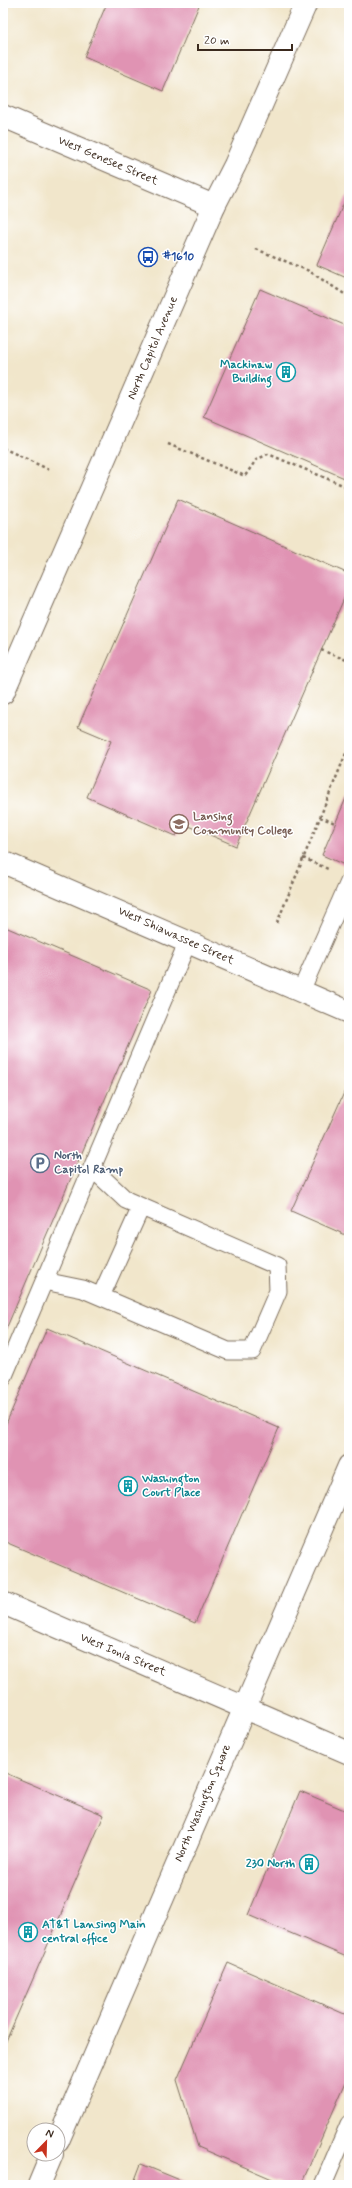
<svg xmlns="http://www.w3.org/2000/svg" width="352" height="2188" font-family="Mynerve,sans-serif">
<style>
.building{fill:#e093b3}
.lines{fill:none;stroke-linecap:round;stroke-linejoin:round}
.service-casing{stroke:#7b6c5b;stroke-width:19}
.minor-casing{stroke:#7b6c5b;stroke-width:24}
.tertiary-casing{stroke:#7b6c5b;stroke-width:24}
.path{stroke:#7b6c5b;stroke-width:2.5;stroke-dasharray:3 3;stroke-linecap:butt}
.service{stroke:#fff;stroke-width:17}
.minor{stroke:#fff;stroke-width:22}
.tertiary{stroke:#fff;stroke-width:22}
.labels{text-anchor:middle;dominant-baseline:central;stroke-width:3;stroke-linejoin:round;paint-order:stroke}
.street-label{font-size:12px;fill:#3b2a1e;stroke:#fff}
.transit-label{font-size:12px;font-weight:bold;fill:#164399;stroke:#fff;text-anchor:start}
.culture-label{font-size:12px;font-weight:bold;fill:#0d838f;stroke:#fff;text-anchor:end}
.education-label{font-size:12px;font-weight:bold;fill:#785e54;stroke:#fff;text-anchor:start}
.service-label{font-size:12px;font-weight:bold;fill:#4e5e75;stroke:#fff;text-anchor:start}
</style>
<rect width="100%" height="100%" fill="#fff"/>
<filter id="ink" filterUnits="userSpaceOnUse"><feTurbulence type="fractalNoise" baseFrequency=".025" numOctaves="2"/><feDisplacementMap in="SourceGraphic" scale="8" xChannelSelector="R" yChannelSelector="G"/><feConvolveMatrix kernelMatrix="1 2 1 2 8 2 1 2 1" color-interpolation-filters="sRGB"/></filter>
<filter id="wash" filterUnits="userSpaceOnUse"><feTurbulence type="fractalNoise" baseFrequency=".012" numOctaves="4" result="noise"/><feDisplacementMap in="SourceGraphic" scale="16" xChannelSelector="R" yChannelSelector="G"/><feGaussianBlur stdDeviation="0.9" result="paint"/><feColorMatrix in="noise" values="0 0 0 0 0 0 0 0 0 0 0 0 0 0 0 0 0 1.4 0 .05"/><feComposite in="paint" operator="in"/></filter>
<g filter="url(#wash)">
<rect width="100%" height="100%" fill="#f1e6cb"/>
<g id="blocks">
<path class="building" d="M 107,3 L 200,3 L 163,91 L 84,57 Z
M 349,191 L 349,279 L 317,265 Z
M 260,289 L 349,327 L 349,480 L 204,417 Z
M 178,499 L 349,574 L 349,587 L 236,846 L 182,823 L 176,836 L 87,797 L 111,741 L 78,727 Z
M 349,791 L 349,867 L 322,855 Z
M 3,926 L 152,990 L 3,1336 Z
M 347,1086 L 349,1087 L 348,1236 L 291,1211 Z
M 47,1328 L 279,1428 L 195,1623 L 3,1541 L 3,1431 Z
M 3,1772 L 104,1815 L 3,2048 Z
M 300,1791 L 349,1812 L 349,1958 L 248,1915 Z
M 228,1963 L 349,2016 L 349,2075 L 301,2185 L 286,2185 L 198,2147 L 177,2080 Z
M 141,2164 L 192,2185 L 133,2185 Z"/>
</g>
</g>
<g filter="url(#ink)">
<use href="#blocks" fill-opacity="0" stroke="#7b6c5b" stroke-width="1"/>
<g class="lines">
<defs>
<path id="service" d="M 301,991 L 349,882
M 44,1281 L 83,1289 L 228,1351 L 252,1351 L 278,1291 L 277,1266 L 126,1200 L 92,1168
M 101,1296 L 141,1207
M 3,1378 L 188,941
M 323,2185 L 349,2124"/>
<path id="minor" d="M 3,116 L 214,206
M 3,1603 L 349,1753
M 58,2141 L 349,1466
M 39,2185 L 52,2154"/>
<path id="tertiary" d="M 3,693 L 214,206 L 235,165 L 306,3
M 3,862 L 349,1012"/>
</defs>
<use href="#service" class="service-casing"/>
<use href="#minor" class="minor-casing"/>
<use href="#tertiary" class="tertiary-casing"/>
<path class="path" d="M 256,249 L 309,271 L 349,297
M 168,444 L 245,476 L 256,460 L 268,454 L 345,486 L 349,491
M 3,448 L 50,470
M 349,630 L 347,634 L 349,635
M 321,650 L 349,661
M 320,817 L 335,823
M 303,858 L 328,869
M 277,923 L 349,746"/>
<use href="#service" class="service"/>
<use href="#minor" class="minor"/>
<use href="#tertiary" class="tertiary"/>
</g>
</g>
<defs>
<symbol id="bus-ring" viewBox="-11 -11 22 22"><circle r="9.5" fill="#fff" stroke="#1a4fb4" stroke-width="1.5"/><path d="M-5-6H5V4H4V6H2V4H-2V6H-4V4H-5ZM-3.5-4V0h7V-4ZM-3.5 1.2v1.5H-2V1.2ZM2 1.2v1.5H3.5V1.2Z" fill="#1a4fb4"/></symbol>
<symbol id="building-ring" viewBox="-11 -11 22 22"><circle r="9.5" fill="#fff" stroke="#0f9aa8" stroke-width="1.5"/><path d="M-4-6H4V6H1V3H-1V6H-4ZM-2.5-4.3h1.7v1.8h-1.7ZM.8-4.3h1.7v1.8H.8ZM-2.5-1h1.7V.8h-1.7ZM.8-1h1.7V.8H.8Z" fill="#0f9aa8"/></symbol>
<symbol id="university-ring" viewBox="-11 -11 22 22"><circle r="9.5" fill="#fff" stroke="#8d6e63" stroke-width="1.5"/><path d="M0-5L7-2L0 1L-7-2ZM-4 1L0 2.5L4 1V4Q0 6-4 4Z" fill="#8d6e63"/></symbol>
<symbol id="parking-ring" viewBox="-11 -11 22 22"><circle r="9.5" fill="#fff" stroke="#5c6f8a" stroke-width="1.5"/><path d="M-3.5-5.5H1a3.5 3.5 0 0 1 0 7H-1V5.5H-3.5ZM-1-3.4V-.6H.8a1.4 1.4 0 0 0 0-2.8Z" fill="#5c6f8a"/></symbol>
</defs>
<g fill-rule="evenodd">
<use href="#bus-ring" x="137" y="246" width="22" height="22"/>
<use href="#building-ring" x="275" y="361" width="22" height="22"/>
<use href="#university-ring" x="168" y="813" width="22" height="22"/>
<use href="#parking-ring" x="29" y="1152" width="22" height="22"/>
<use href="#building-ring" x="117" y="1475" width="22" height="22"/>
<use href="#building-ring" x="298" y="1853" width="22" height="22"/>
<use href="#building-ring" x="17" y="1921" width="22" height="22"/>
</g>
<g class="labels">
<g class="street-label">
<text transform="translate(108 161) rotate(23)">West Genesee Street</text>
<text transform="translate(153 348) rotate(-67)">North Capitol Avenue</text>
<text transform="translate(176 936) rotate(24)">West Shiawassee Street</text>
<text transform="translate(123 1655) rotate(23)">West Ionia Street</text>
<text transform="translate(203 1803) rotate(-67)">North Washington Square</text>
</g>
<g class="transit-label">
<text x="162" y="257">#1610</text>
</g>
<g class="culture-label">
<text x="272" y="365">Mackinaw<tspan x="272" dy="14">Building</tspan></text>
<text x="142" y="1479" text-anchor="start">Washington<tspan x="142" dy="14">Court Place</tspan></text>
<text x="295" y="1864">230 North</text>
<text x="42" y="1925" text-anchor="start">AT&amp;T Lansing Main<tspan x="42" dy="14">central office</tspan></text>
</g>
<g class="education-label">
<text x="193" y="817">Lansing<tspan x="193" dy="14">Community College</tspan></text>
</g>
<g class="service-label">
<text x="54" y="1156">North<tspan x="54" dy="14">Capitol Ramp</tspan></text>
</g>
</g>
<rect width="352" height="2188" fill="none" stroke="#fff" stroke-width="16"/>
<g transform="translate(46 2142) rotate(23)"><circle r="19" fill="#ffffff" stroke="#b1aaa5"/>
<path d="M0-3L7 15L0 10L-7 15Z" fill="#c8321e"/>
<text y="-6" font-size="11" font-weight="bold" text-anchor="middle" fill="#3b2a1e">N</text>
</g>
<path d="M198 44v6h94v-6" fill="none" stroke="#3b2a1e" stroke-width="2"/>
<text x="204" y="44" font-size="12" fill="#3b2a1e" stroke="#ffffff" stroke-width="3" paint-order="stroke">20 m</text>
</svg>
